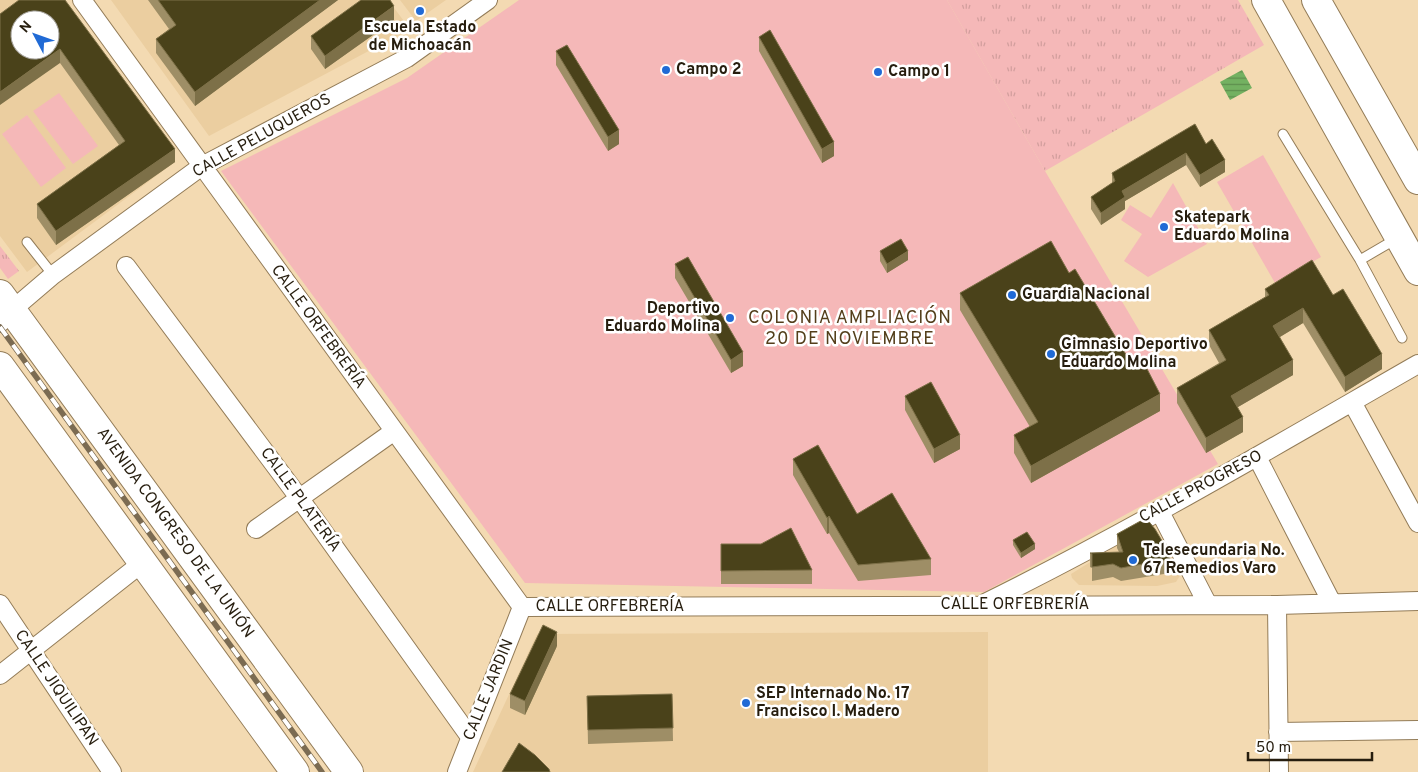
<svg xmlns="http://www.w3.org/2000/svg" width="1418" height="772" font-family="Overpass,sans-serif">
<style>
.built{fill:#ebcea0;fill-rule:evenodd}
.grass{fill:url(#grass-tufts)}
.garden{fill:#f5b8b8}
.water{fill:url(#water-rules)}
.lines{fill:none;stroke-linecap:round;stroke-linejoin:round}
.lane-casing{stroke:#937c58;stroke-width:11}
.street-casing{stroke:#937c58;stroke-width:20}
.primary-casing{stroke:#937c58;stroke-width:30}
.lane{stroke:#fff;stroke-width:9}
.street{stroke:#fff;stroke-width:18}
.primary{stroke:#fff;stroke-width:28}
.rail-casing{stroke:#7b6b52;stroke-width:5.5}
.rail{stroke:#fff;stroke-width:4;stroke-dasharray:11;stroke-linecap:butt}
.wall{fill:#9e8e66}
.shaded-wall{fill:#7d7048}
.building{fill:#4a421a;stroke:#7d7048;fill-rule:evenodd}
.poi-dot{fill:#206ad5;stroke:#fff;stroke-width:2}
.labels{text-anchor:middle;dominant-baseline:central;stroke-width:5;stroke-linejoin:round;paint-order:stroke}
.poi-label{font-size:16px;font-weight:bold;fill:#261d0e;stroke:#fff;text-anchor:start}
.street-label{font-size:16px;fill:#261d0e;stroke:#fff}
.neighbourhood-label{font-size:18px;letter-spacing:1px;fill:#533e1a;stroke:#fff}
</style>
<defs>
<pattern id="grass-tufts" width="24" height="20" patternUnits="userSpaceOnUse" patternTransform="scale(1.25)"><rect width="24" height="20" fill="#f5b8b8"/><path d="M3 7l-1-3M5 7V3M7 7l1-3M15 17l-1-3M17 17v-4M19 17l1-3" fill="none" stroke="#d29e9d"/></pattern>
<pattern id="water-rules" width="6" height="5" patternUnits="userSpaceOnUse" patternTransform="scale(1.25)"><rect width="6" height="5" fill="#73b161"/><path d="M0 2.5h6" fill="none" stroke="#5e8f4e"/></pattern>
</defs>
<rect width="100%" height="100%" fill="#f3dab2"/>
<path class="built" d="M 0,0 L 55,0 L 175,162 L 27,272 L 0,236 ZM 20,20 L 50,20 L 50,50 L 20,50 Z
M 111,0 L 388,0 L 410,29 L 209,136 Z
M 400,0 L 446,0 L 416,21 Z
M 1156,534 L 1163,541 L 1181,574 L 1176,582 L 1157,586 L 1079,585 L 1072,578 L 1071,574 L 1124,541 Z
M 988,632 L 988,772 L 473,772 L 537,634 Z"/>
<path class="grass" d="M 947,0 L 1238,0 L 1264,45 L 1045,171 Z
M 0,246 L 19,271 L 8,279 L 0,268 Z"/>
<path class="garden" d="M 519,0 L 947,0 L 1045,171 L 1218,464 L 984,592 L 525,583 L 221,171 L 407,78 Z
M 59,93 L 98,146 L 73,164 L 33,111 Z
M 27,115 L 66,168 L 41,187 L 2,134 Z
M 1263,155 L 1321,257 L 1275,283 L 1217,182 Z
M 1173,183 L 1207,244 L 1148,277 L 1124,261 L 1142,234 L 1121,220 L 1130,205 L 1151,218 Z"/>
<path class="water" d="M 1242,70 L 1252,88 L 1230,100 L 1220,82 Z"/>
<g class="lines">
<defs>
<path id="lane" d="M 1283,134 L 1360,260 L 1396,239
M 27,242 L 53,275
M 1360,260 L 1402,338"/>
<path id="street" d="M 82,0 L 522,607
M 126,266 L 300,499 L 470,737
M 0,323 L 12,310 L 53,275 L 202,166 L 407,58 L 488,0
M 1352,402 L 1418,523
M 1257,457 L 1332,603
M 1159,510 L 1208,605
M 256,529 L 393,432
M 985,603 C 1133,530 1275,446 1418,364
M 0,604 L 112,772
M 1277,605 L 1279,772
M 522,607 L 1277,605 L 1418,601
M 0,675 L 142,563
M 1278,732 L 1418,730
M 457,772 L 522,607"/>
<path id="primary" d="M 1266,0 L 1418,271
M 1316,0 L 1418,180
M 0,294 L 349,772
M 0,366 L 295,772"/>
</defs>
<use href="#lane" class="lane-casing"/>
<use href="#street" class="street-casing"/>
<use href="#primary" class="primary-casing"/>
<use href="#lane" class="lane"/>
<use href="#street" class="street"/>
<use href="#primary" class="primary"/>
<defs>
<path id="rail" d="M 0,327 L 322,772"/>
</defs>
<use href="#rail" class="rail-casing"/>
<use href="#rail" class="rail"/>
</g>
<path class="wall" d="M 19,0 L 175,162 L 56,245 L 37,218 L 37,204 L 119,145 L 60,63 Z
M 148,0 L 338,0 L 195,106 L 156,53 L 156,39 L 169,29 Z
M 394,20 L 325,69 L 311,49 L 311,36 Z
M 759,37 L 834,156 L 822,163 L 759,51 Z
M 556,51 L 619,144 L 608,151 L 556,65 Z
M 1206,144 L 1225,172 L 1200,187 L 1186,165 L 1125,201 L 1125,209 L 1101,225 L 1091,209 L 1091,197 L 1112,183 L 1112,173 Z
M 880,251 L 908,260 L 887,273 L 880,261 Z
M 675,264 L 743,366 L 731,373 L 675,278 Z
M 1069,273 L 1134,368 L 1160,411 L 1031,483 L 1014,453 L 1014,435 L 1030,427 L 960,310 L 960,293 Z
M 1265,289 L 1333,295 L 1382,369 L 1345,392 L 1303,323 L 1280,337 L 1293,375 L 1238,407 L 1243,432 L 1206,453 L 1177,403 L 1177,388 L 1219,363 L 1209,345 L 1209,330 L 1265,297 Z
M 905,396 L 960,449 L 934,463 L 905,410 Z
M 793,459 L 857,514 L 931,559 L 931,575 L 858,581 L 829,533 L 827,534 L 793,475 Z
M 1117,534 L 1170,559 L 1170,573 L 1121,581 L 1113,577 L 1092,581 L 1092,568 L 1090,567 L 1090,553 L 1119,552 L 1117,548 Z
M 1013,540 L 1035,549 L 1021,558 L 1013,545 Z
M 721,544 L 812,570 L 812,584 L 721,584 Z
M 557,646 L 525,715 L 510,708 L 510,694 Z
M 672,694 L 673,741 L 588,744 L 587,696 Z"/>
<path class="shaded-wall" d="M 320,0 L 338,0 L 195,106 L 195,92 Z
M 394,6 L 394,20 L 325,69 L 325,56 Z
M 60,49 L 60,63 L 0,105 L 0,92 Z
M 619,130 L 619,144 L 608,151 L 608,137 Z
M 834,142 L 834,156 L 822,163 L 822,149 Z
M 175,149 L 175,162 L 56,245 L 56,231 Z
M 1186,153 L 1186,165 L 1125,201 L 1125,209 L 1101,225 L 1101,213 L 1122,191 Z
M 1225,160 L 1225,172 L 1200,187 L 1200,175 Z
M 908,251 L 908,260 L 887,273 L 887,264 Z
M 1303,308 L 1303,323 L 1273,341 L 1273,326 Z
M 743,352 L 743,366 L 731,373 L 731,360 Z
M 1382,354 L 1382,369 L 1345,392 L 1345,377 Z
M 1293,360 L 1293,375 L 1231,411 L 1231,396 Z
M 1160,394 L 1160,411 L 1031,483 L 1031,466 Z
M 1243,417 L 1243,432 L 1206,453 L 1206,438 Z
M 960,435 L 960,449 L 934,463 L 934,449 Z
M 829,516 L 829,533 L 827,534 L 827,518 Z
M 1035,544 L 1035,549 L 1021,558 L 1021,553 Z
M 557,632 L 557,646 L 525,715 L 525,701 Z"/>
<path class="building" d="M 19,0 L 65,0 L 175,149 L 56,231 L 37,204 L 125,141 L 60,49 L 0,92 L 0,14 ZM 20,20 L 50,20 L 50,50 L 20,50 Z
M 158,0 L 320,0 L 195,92 L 156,39 L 176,25 Z
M 361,0 L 390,0 L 394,6 L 325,56 L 311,36 Z
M 770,30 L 834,142 L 822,149 L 759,37 Z
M 567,45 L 619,130 L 608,137 L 556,51 Z
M 1195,124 L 1206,144 L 1212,139 L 1225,160 L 1200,175 L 1186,153 L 1122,191 L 1125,197 L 1101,213 L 1091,197 L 1115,181 L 1112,173 Z
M 901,239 L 908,251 L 887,264 L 880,251 Z
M 1051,241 L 1069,273 L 1075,269 L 1134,368 L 1144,363 L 1160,394 L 1031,466 L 1014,435 L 1038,422 L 960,293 Z
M 688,257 L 743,352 L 731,360 L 675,264 Z
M 1312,260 L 1333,295 L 1343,289 L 1382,354 L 1345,377 L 1303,308 L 1273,326 L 1293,360 L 1231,396 L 1243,417 L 1206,438 L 1177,388 L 1226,360 L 1209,330 L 1269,295 L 1265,289 Z
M 931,382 L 960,435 L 934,449 L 905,396 Z
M 818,445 L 857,514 L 892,493 L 931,559 L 858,565 L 829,516 L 827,518 L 793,459 Z
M 1146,518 L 1155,529 L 1168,551 L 1170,559 L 1121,568 L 1113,564 L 1092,567 L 1092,554 L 1090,553 L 1123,552 L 1117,534 Z
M 791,528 L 812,570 L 721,571 L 721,544 L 761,544 Z
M 1027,532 L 1035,544 L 1021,553 L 1013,540 Z
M 543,625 L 557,632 L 525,701 L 510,694 Z
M 672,694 L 673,728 L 588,730 L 587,696 Z
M 519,743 L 535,755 L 549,769 L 550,772 L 502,772 Z"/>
<g class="poi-dot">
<circle cx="420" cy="11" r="5"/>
<circle cx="666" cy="70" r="5"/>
<circle cx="878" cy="72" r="5"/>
<circle cx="1164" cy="227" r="5"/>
<circle cx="1012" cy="295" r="5"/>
<circle cx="730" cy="318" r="5"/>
<circle cx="1051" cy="354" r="5"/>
<circle cx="1133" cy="560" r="5"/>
<circle cx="746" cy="703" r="5"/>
</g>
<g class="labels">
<g class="poi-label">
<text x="420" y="28" text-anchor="middle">Escuela Estado<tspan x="420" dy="18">de Michoacán</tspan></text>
<text x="676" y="70">Campo 2</text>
<text x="888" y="72">Campo 1</text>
<text x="1174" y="218">Skatepark<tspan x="1174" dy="18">Eduardo Molina</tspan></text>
<text x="1022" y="295">Guardia Nacional</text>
<text x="720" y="309" text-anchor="end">Deportivo<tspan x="720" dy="18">Eduardo Molina</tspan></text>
<text x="1061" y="345">Gimnasio Deportivo<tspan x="1061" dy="18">Eduardo Molina</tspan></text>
<text x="1143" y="551">Telesecundaria No.<tspan x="1143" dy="18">67 Remedios Varo</tspan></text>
<text x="756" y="694">SEP Internado No. 17<tspan x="756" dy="18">Francisco I. Madero</tspan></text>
</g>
<g class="street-label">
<text transform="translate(262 136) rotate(-29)">CALLE PELUQUEROS</text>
<text transform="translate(318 327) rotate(54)">CALLE ORFEBRERÍA</text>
<text transform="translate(1201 487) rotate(-28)">CALLE PROGRESO</text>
<text transform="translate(300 500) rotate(54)">CALLE PLATERÍA</text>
<text transform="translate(175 533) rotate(54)">AVENIDA CONGRESO DE LA UNIÓN</text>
<text x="1015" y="605">CALLE ORFEBRERÍA</text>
<text x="610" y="607">CALLE ORFEBRERÍA</text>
<text transform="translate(56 688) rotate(56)">CALLE JIQUILIPAN</text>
<text transform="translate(489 690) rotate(-68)">CALLE JARDIN</text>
</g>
<g class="neighbourhood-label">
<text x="850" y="318">COLONIA AMPLIACIÓN<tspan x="850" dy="21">20 DE NOVIEMBRE</tspan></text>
</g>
</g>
<g transform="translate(35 35) rotate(311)"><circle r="24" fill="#ffffff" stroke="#a8a59f"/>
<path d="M0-4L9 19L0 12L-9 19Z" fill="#206ad5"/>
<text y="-8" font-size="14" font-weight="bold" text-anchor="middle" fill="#261d0e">N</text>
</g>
<path d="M1248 752v8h124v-8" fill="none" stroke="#261d0e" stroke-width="2.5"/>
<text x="1256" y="752" font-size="15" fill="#261d0e" stroke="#ffffff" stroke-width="4" paint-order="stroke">50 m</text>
</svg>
